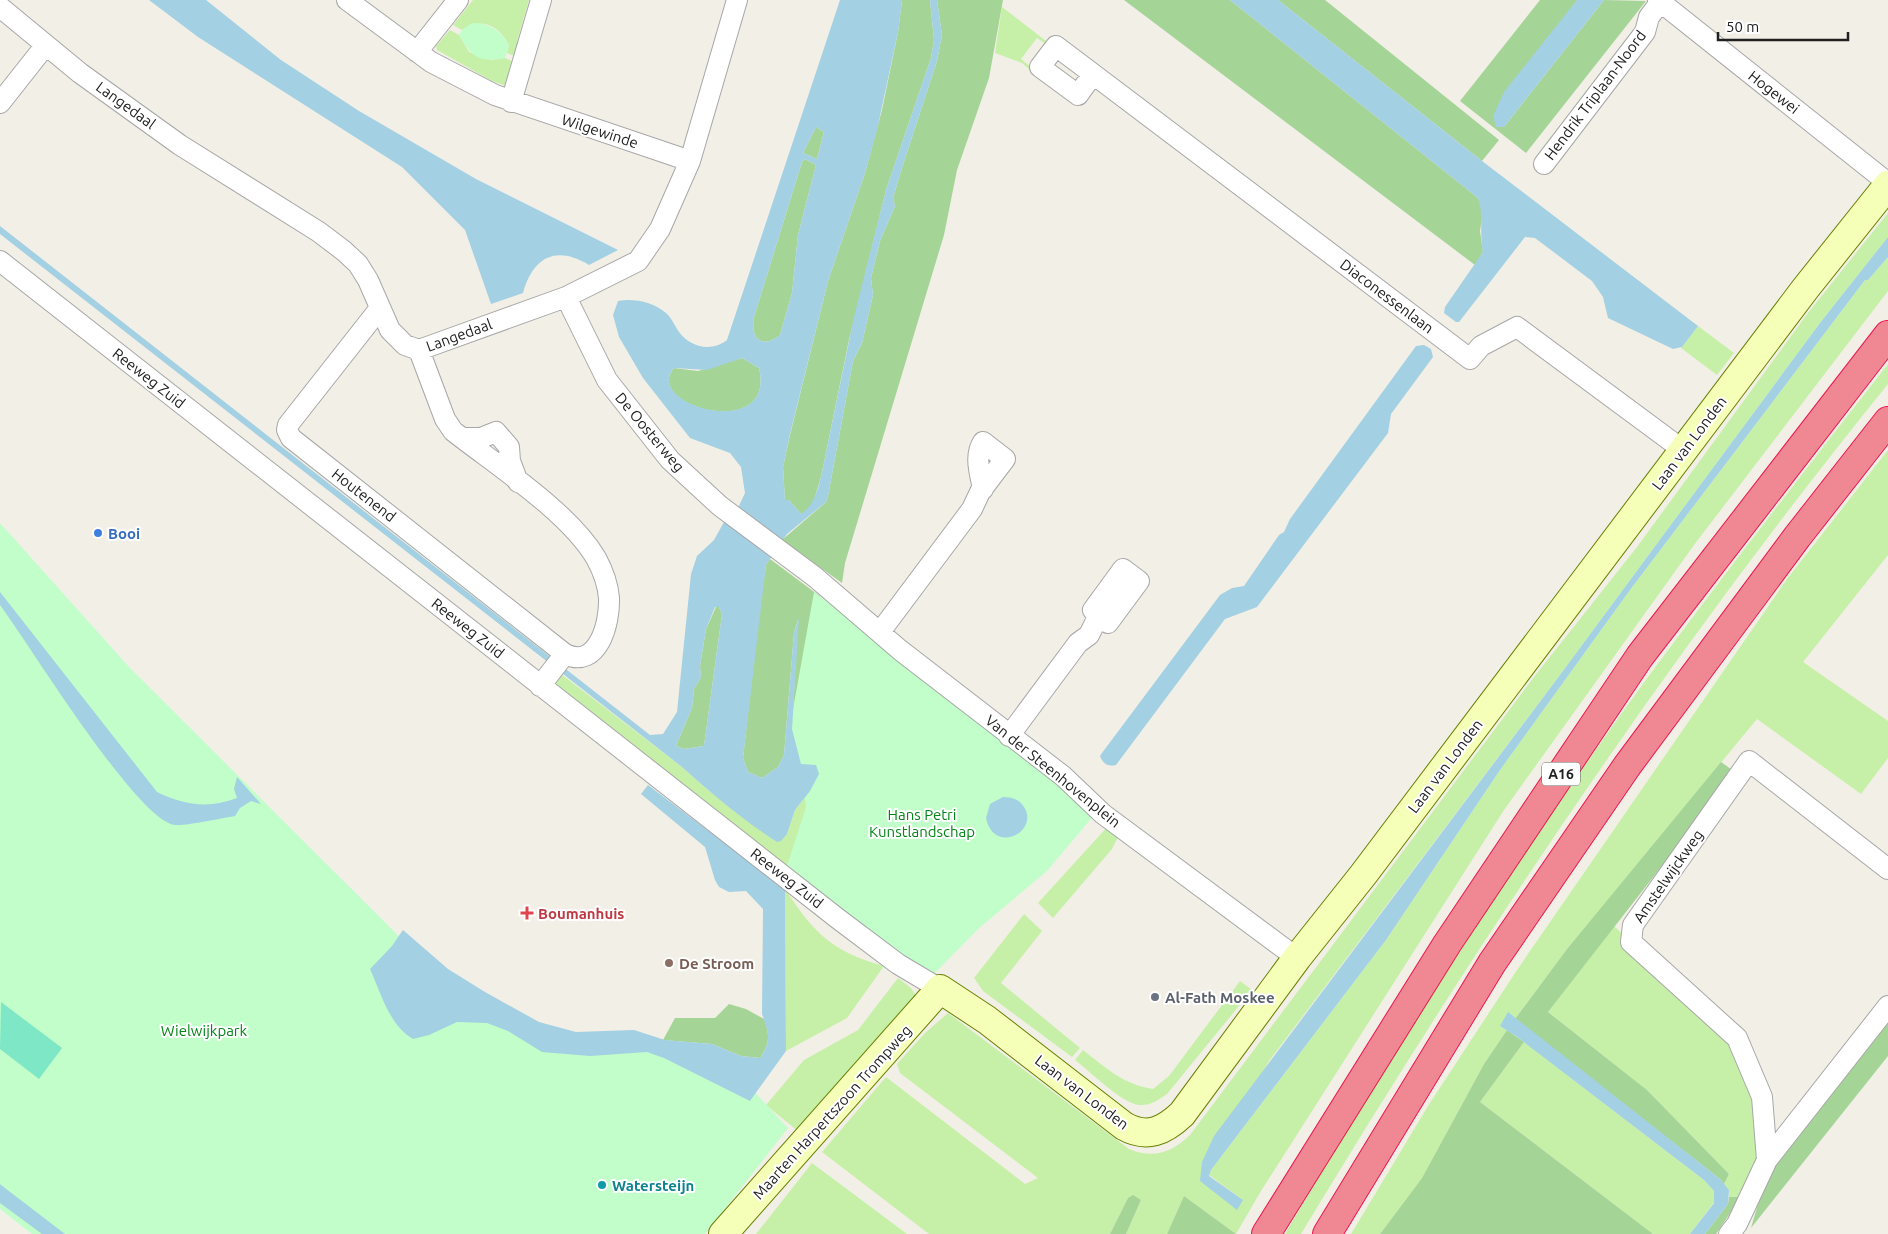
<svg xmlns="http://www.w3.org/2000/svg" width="1888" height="1234" font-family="Ubuntu,sans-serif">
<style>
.grass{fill:#c6f0a8}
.forest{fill:#a5d497}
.park{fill:#c1feca}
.pitch{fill:#7ee7c6}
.water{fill:#a3d0e3;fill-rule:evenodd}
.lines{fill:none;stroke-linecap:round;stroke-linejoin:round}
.street-casing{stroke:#a7a7a7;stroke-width:22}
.secondary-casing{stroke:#687f00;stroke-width:30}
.highway-casing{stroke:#eb1851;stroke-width:30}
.street{stroke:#fff;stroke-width:20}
.secondary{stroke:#f6ffb7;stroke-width:28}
.highway{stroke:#ef8893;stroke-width:28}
.shop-dot{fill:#3f7fe0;stroke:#fff;stroke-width:2}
.health-dot{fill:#e0444e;stroke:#fff;stroke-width:2}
.education-dot{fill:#8d6e63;stroke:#fff;stroke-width:2}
.worship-dot{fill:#6b7280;stroke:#fff;stroke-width:2}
.culture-dot{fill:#0f9aa8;stroke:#fff;stroke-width:2}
.labels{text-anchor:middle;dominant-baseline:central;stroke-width:4;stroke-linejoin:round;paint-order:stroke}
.shield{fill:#fff;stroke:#636363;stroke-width:1}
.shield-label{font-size:14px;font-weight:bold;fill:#202020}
.street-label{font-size:15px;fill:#202020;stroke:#fff}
.shop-label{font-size:15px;font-weight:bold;fill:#366cbe;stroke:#fff;text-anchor:start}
.park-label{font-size:15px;fill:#038517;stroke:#fff}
.health-label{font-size:15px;font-weight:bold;fill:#be3a42;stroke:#fff;text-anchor:start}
.education-label{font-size:15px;font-weight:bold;fill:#785e54;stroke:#fff;text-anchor:start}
.worship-label{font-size:15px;font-weight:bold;fill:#5b616d;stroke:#fff;text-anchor:start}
.culture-label{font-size:15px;font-weight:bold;fill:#0d838f;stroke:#fff;text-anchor:start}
</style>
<rect width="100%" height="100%" fill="#f2efe6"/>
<path class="grass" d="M 473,0 L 529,0 L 517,41 L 521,43 L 517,57 L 507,53 L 509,45 C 499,26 482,16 462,30 L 453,25 Z
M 1002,7 L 1050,44 L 1048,46 L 1037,38 L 1021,59 L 1032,68 L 1030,70 L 1022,63 L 995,53 Z
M 450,30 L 459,35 L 469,52 L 491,60 L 505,58 L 514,62 L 507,86 L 492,81 L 437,50 L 436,46 Z
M 1888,213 L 1888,237 L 1820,323 L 1557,679 L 1269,1061 L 1200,1181 L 1243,1200 L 1209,1175 L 1211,1170 L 1386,940 L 1500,770 L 1630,590 L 1865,280 L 1868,280 L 1888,257 L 1888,291 L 1694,545 L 1504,810 L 1261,1191 L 1236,1234 L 1184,1196 L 1167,1234 L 1126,1234 L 1141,1200 L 1128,1198 L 1110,1234 L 929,1234 L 822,1152 L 886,1077 L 1025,1184 L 1038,1178 L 900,1073 L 897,1064 L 925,1033 L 948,1013 L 1129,1149 C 1154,1159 1171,1153 1190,1135 L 1534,677 L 1637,547 L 1808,313 Z
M 1698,326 L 1734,353 L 1717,375 L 1681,348 Z
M 1888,364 L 1888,384 C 1671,652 1479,939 1301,1234 L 1285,1234 C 1397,1045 1516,859 1645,681 C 1724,574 1806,469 1888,364 Z
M 1888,450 L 1888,555 L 1803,662 L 1888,721 L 1888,758 L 1861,794 L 1757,719 L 1567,949 L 1515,1019 L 1509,1013 L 1500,1026 L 1507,1030 L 1484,1064 L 1422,1178 L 1380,1234 L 1351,1234 L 1428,1106 L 1517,970 L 1787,579 Z
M 561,674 L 682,767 L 708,790 L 777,842 L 787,834 L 795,810 L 810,791 L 831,752 L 787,866 L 554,682 Z
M 1109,825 L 1120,833 L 1112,849 L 1053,918 L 1038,903 Z
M 785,889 C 814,933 832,952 884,966 L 847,1018 L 786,1051 Z
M 1024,914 L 1042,931 L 1001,983 L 1080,1048 L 1072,1057 L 983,991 L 974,978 Z
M 1614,926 L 1735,1045 L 1758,1116 L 1758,1154 L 1742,1197 L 1729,1197 L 1729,1190 L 1724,1184 L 1729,1174 L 1647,1090 L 1548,1012 Z
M 898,978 L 911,988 L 916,996 L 799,1132 L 766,1105 L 804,1060 L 858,1030 Z
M 1240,981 L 1252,990 L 1167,1094 C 1158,1100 1150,1106 1139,1105 C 1120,1102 1091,1072 1075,1060 L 1083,1050 C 1105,1067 1124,1085 1153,1089 L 1169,1076 Z
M 1524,1042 L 1704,1180 L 1714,1191 L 1714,1202 L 1690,1234 L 1653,1234 L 1480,1102 Z
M 812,1163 L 907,1234 L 756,1234 Z"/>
<path class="forest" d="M 902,0 L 930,0 L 934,40 L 931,58 L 886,190 L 849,340 L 821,477 L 814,500 L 810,508 L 801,514 L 789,500 L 785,501 L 783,467 L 790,435 L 828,281 L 865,173 L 882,110 L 898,32 Z
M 937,0 L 1003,0 L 989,78 L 957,170 L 944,235 L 845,563 L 842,583 L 782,540 L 826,502 L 828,496 L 853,361 L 862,343 L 873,295 L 871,278 L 880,241 L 895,206 L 893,198 L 901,171 L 937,61 L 942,35 Z
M 1124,0 L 1230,0 L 1478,198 L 1483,212 L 1480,231 L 1483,252 L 1475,265 Z
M 1278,0 L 1325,0 L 1499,140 L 1482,161 Z
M 1540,0 L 1577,0 L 1555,30 L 1504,127 L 1604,0 L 1646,1 L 1526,153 L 1460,101 Z
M 816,127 L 824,132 L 817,159 L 803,153 Z
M 805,159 L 816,165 L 798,235 L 792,293 L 780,335 C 761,350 750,338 754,317 L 802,162 Z
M 742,358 L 759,368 C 777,443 641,406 674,368 L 698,371 Z
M 770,559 L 821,597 L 792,728 L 798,620 L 794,633 L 784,755 L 778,767 L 762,778 L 748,772 L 743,758 L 761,598 L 766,565 Z
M 716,607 L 719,607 L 722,614 L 704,746 L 684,749 L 676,746 L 692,708 L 694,689 L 701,677 L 700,666 L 706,629 Z
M 1721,762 L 1735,772 L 1548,1012 L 1647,1090 L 1729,1174 L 1724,1184 L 1720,1179 L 1515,1019 L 1567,949 Z
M 729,1004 L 746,1009 L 764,1019 C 770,1035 770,1044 760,1058 L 741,1056 L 712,1044 L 663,1040 L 675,1018 L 715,1018 Z
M 1888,1022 L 1888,1056 L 1751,1228 L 1768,1170 Z
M 1507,1030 L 1524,1042 L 1480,1102 L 1653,1234 L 1380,1234 L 1422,1178 L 1484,1064 Z
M 1133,1195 L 1141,1200 L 1126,1234 L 1110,1234 L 1128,1198 Z
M 1184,1196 L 1236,1234 L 1167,1234 Z
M 1729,1197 L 1741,1197 L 1716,1234 L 1705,1234 L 1728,1204 Z"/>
<path class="park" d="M 472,23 C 489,23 501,30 509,45 L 505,58 C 479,63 472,57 459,35 L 462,30 Z
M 0,523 L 129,667 L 483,1020 L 733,1069 L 788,1128 L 705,1234 L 32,1234 L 0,1209 Z
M 814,592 L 1063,783 L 1095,814 L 1047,871 L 978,929 L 931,977 L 905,962 L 787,866 L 806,807 L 800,761 L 790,726 Z"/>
<path class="pitch" d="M 1,1002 L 62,1048 L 39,1079 L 0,1049 Z"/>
<path class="water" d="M 149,0 L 206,0 L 281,60 L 359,111 L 476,179 L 618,250 L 589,265 C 556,245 533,257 523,293 L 491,304 L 465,230 L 402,167 L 198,37 Z
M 840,0 L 902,0 L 898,32 L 877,130 L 865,173 L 828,281 L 790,434 L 783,467 L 785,500 L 789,500 L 801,514 C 814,505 817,492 821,477 L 854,317 L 886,190 L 931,58 L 934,40 L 930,0 L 937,0 L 942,35 L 937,61 L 901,171 L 893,198 L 895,206 L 880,241 L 871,278 L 873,295 L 862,343 L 853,361 L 828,496 L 826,502 L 787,534 L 766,565 L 743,758 L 748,772 L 762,778 L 778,767 L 784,755 L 794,633 L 799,618 L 792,729 L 801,764 L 816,765 L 819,774 L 810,791 L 795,810 L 787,834 L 781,841 L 777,842 C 743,820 712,794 682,767 L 0,234 L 0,226 L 650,735 L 663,734 L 677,712 L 691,574 L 697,556 L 714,540 L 724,522 L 738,508 L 745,493 L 741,467 L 730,453 L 690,438 L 643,378 L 619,337 L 613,315 L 618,301 C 634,298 653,302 666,313 C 671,317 675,326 679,332 C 691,348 712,352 727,340 ZM 816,127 L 824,132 L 817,159 L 803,153 ZM 805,159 L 816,165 L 798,235 L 792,293 L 780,335 C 761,350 750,338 754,317 L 802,162 ZM 742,358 L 759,368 C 777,443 641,405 674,368 L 707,370 ZM 715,607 L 719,607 L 722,614 L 704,746 L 684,749 L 676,746 L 692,708 L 694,689 L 701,677 L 700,666 L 706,629 Z
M 1230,0 L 1278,0 L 1482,161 L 1698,326 L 1682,347 L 1673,349 L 1608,318 L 1603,297 L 1592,281 L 1535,238 L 1525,237 L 1459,322 L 1456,322 L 1444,313 L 1445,307 L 1483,252 C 1479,233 1484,216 1478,198 Z
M 1577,0 L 1604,0 L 1504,127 L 1496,127 L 1493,116 L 1504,92 Z
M 1888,237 L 1888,257 L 1868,280 L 1865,280 L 1630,590 L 1500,770 L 1386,940 L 1211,1170 L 1209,1176 L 1243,1200 L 1237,1210 L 1200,1181 L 1202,1162 L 1214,1136 L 1557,679 L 1820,323 Z
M 1424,345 L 1431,349 L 1433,357 L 1391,414 L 1388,433 L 1257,607 L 1225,619 L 1116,765 C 1108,767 1103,764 1100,756 L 1102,753 L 1220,595 L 1232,588 L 1244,586 L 1279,535 L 1284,532 L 1290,519 L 1416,346 Z
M 0,592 L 157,792 C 183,805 209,809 237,798 L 234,789 L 237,777 L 261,804 L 251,801 L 240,808 L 235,816 C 222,818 186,826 175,825 C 137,821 28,642 0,605 Z
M 648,785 L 785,889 L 786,1051 L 750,1101 L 664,1058 L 647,1052 L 590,1056 L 542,1052 L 508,1031 L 487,1023 L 457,1022 L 429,1035 L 413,1039 C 389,1025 381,993 370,969 L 392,946 L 403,930 L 448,969 L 485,992 L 539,1022 L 576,1032 L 634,1030 L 665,1040 L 712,1044 L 741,1056 L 760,1058 C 772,1041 769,1033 762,1014 L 763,909 L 746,891 L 729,892 L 719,887 L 715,880 L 705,847 L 641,794 Z
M 1003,797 C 1012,797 1019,799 1024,807 C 1040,831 994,856 986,818 L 990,804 Z
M 1508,1012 L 1720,1179 L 1729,1190 L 1728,1204 L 1705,1234 L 1690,1234 L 1714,1203 L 1714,1191 L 1704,1180 L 1516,1036 L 1500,1026 Z
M 0,1184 L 1,1185 L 65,1234 L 42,1234 L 0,1203 Z"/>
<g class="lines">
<defs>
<path id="street" d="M 347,0 L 431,62 L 495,95 L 690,161
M 1658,0 L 1888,183
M 0,7 L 80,73 L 180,145 L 319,232 L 344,251 L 358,264 L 368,280 L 390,330 L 405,345 L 419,350 L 566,297 L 638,261 L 660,229 L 690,161 L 737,0
M 417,52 L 458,0
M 1093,74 L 1078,95 L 1040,67 L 1056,46 L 1470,359 L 1481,346 L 1517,327 L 1683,450
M 511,102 L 541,0
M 0,103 L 45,46
M 1544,164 L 1645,32 L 1649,17 L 1662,0
M 0,261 L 837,918 L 898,964 L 940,989
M 566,297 L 607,380 L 670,460 L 720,506 L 815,577 L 900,650 L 1063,776 L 1103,814 L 1297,958
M 380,308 L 288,425 L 287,430 L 291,438 L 565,654 C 598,670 610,623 609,598 C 608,585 602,569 596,558 C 569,512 496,465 453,431 L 445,419 L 419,350
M 462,438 L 481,438 L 496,432 L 509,447 L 510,461 L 518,482
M 1123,569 L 1139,581 L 1108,623 L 1098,617 L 1093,610 Z
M 880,632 L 972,509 L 980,492 L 1005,459 L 983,442 C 974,456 980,473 983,489
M 540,686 L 565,654
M 1009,736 L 1078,643 L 1089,635 L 1098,617
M 1767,1160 L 1762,1097 L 1737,1038 L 1631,942 L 1633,925 L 1749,761 L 1888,869
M 1729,1234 L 1737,1224 L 1767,1160 L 1888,1006"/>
<path id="secondary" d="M 723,1234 L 940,989 L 987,1020 L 1124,1126 C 1147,1139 1164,1131 1182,1114 L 1297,958 L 1363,875 L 1805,289 L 1888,185"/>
<path id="highway" d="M 1266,1234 L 1447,944 L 1640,656 L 1888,335
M 1327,1234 L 1492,963 L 1627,766 L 1797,537 L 1888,421"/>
</defs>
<use href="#street" class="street-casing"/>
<use href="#secondary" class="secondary-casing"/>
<use href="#highway" class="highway-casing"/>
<use href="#street" class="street"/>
<use href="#secondary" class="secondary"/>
<use href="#highway" class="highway"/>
</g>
<circle class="shop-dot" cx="98" cy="533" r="5"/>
<path class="health-dot" d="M524.5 905.5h5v5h5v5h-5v5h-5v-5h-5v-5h5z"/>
<circle class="education-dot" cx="669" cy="963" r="5"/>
<circle class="worship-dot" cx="1155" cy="997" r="5"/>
<circle class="culture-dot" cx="602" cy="1185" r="5"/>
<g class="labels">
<rect class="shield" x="1542" y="762.5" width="38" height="23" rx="4"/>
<g class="shield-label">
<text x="1561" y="774">A16</text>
</g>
<g class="street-label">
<text transform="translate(1774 92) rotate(38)">Hogewei</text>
<text transform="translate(1595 95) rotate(-53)">Hendrik Triplaan-Noord</text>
<text transform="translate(126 105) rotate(36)">Langedaal</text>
<text transform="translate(600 131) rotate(18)">Wilgewinde</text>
<text transform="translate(1387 296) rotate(37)">Diaconessenlaan</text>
<text transform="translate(459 335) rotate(-20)">Langedaal</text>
<text transform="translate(149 378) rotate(38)">Reeweg Zuid</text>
<text transform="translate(650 432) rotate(50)">De Oosterweg</text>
<text transform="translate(1689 443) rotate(-53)">Laan van Londen</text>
<text transform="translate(364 495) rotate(38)">Houtenend</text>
<text transform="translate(468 628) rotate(38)">Reeweg Zuid</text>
<text transform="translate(1445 766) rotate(-53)">Laan van Londen</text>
<text transform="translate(1053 771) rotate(39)">Van der Steenhovenplein</text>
<text transform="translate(1668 876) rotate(-55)">Amstelwijckweg</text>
<text transform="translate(787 878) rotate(38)">Reeweg Zuid</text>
<text transform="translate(1082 1092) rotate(37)">Laan van Londen</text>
<text transform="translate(832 1112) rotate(-48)">Maarten Harpertszoon Trompweg</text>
</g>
<g class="shop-label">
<text x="108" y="533">Booi</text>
</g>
<g class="park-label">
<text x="922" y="814">Hans Petri<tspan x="922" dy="17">Kunstlandschap</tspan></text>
<text x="204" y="1030">Wielwijkpark</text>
</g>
<g class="health-label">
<text x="538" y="913">Boumanhuis</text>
</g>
<g class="education-label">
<text x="679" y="963">De Stroom</text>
</g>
<g class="worship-label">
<text x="1165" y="997">Al-Fath Moskee</text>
</g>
<g class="culture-label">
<text x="612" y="1185">Watersteijn</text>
</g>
</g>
<path d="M1718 32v8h130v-8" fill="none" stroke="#202020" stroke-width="2.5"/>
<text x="1726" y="32" font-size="15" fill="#202020" stroke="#ffffff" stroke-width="4" paint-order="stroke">50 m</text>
</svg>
